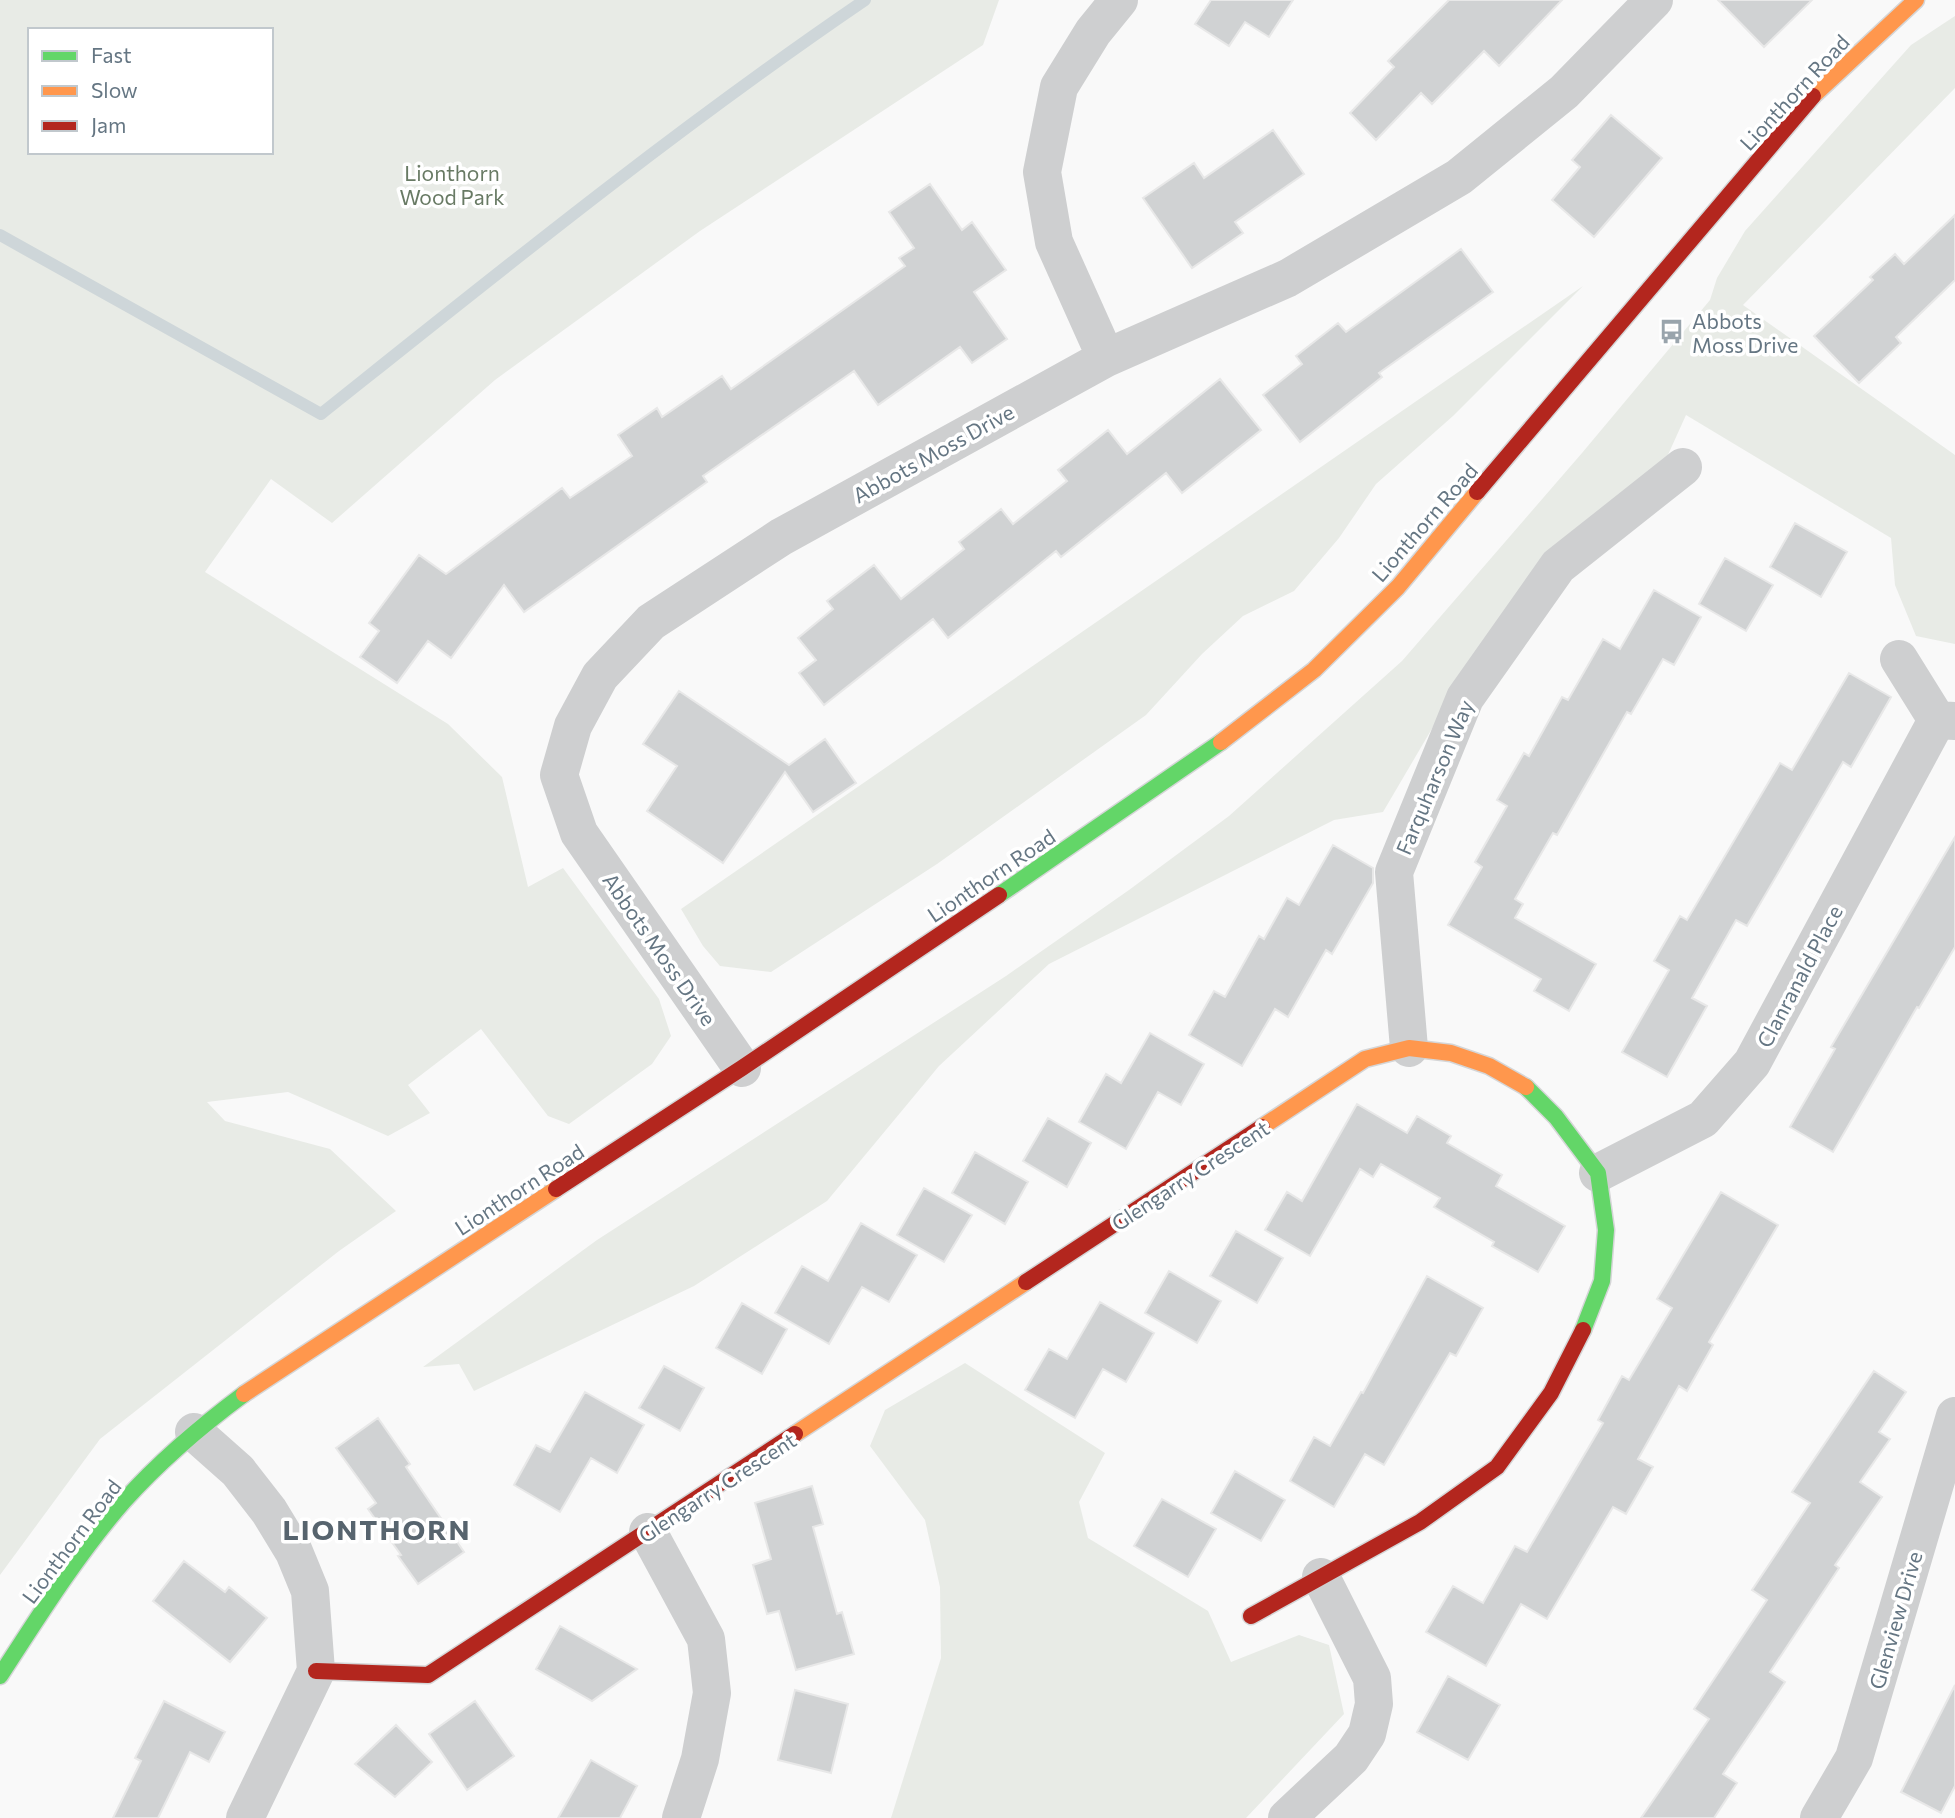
<svg xmlns="http://www.w3.org/2000/svg" width="1955" height="1818" font-family="Commissioner,sans-serif">
<style>
.green{fill:#e8ebe6;fill-rule:evenodd}
.lines{fill:none;stroke-linecap:round;stroke-linejoin:round}
.stream{stroke:#ced6d9;stroke-width:12}
.building{fill:#d0d2d3;stroke:#e8e8e8;stroke-width:2}
.fast-casing{stroke:#d5d6d7;stroke-width:19}
.slow-casing{stroke:#d5d6d7;stroke-width:19}
.jam-casing{stroke:#d5d6d7;stroke-width:19}
.street{stroke:#cecfd0;stroke-width:38}
.fast{stroke:#63d668;stroke-width:16}
.slow{stroke:#ff974d;stroke-width:16}
.jam{stroke:#b3261e;stroke-width:16}
.labels{text-anchor:middle;dominant-baseline:central;stroke-width:7;stroke-linejoin:round;paint-order:stroke}
.street-label{font-size:21px;fill:#657683;stroke:#fff}
.park-label{font-size:21px;fill:#687a64;stroke:#fff}
.poi-label{font-size:21px;fill:#657683;stroke:#fff;text-anchor:start}
.district-label{font-size:28px;font-weight:bold;letter-spacing:2px;fill:#57646e;stroke:#fff}
</style>
<rect width="100%" height="100%" fill="#f9f9f9"/>
<path class="green" d="M 0,0 L 999,0 L 983,45 L 700,231 L 495,380 L 332,523 L 271,479 L 205,572 L 448,724 L 502,777 L 528,887 L 563,868 L 659,999 L 671,1036 L 652,1064 L 569,1124 L 548,1116 L 481,1029 L 408,1085 L 430,1113 L 388,1136 L 288,1092 L 207,1102 L 225,1121 L 330,1149 L 396,1211 L 339,1251 L 100,1439 L 0,1575 ZM 30,30 L 271,30 L 271,152 L 30,152 Z
M 1955,16 L 1955,88 L 1743,305 L 1955,455 L 1955,644 L 1916,636 L 1895,585 L 1891,538 L 1686,415 L 1667,457 L 1467,669 L 1383,812 L 1334,820 L 1049,964 L 939,1066 L 827,1201 L 694,1286 L 474,1391 L 459,1364 L 423,1367 L 597,1240 L 1006,976 L 1129,890 L 1229,816 L 1402,661 L 1582,453 L 1710,300 L 1717,278 L 1745,231 L 1911,45 Z
M 1583,286 L 1453,416 L 1376,484 L 1339,538 L 1294,591 L 1243,616 L 1202,654 L 1146,715 L 937,864 L 771,972 L 720,966 L 703,946 L 681,909 Z
M 965,1363 L 1105,1453 L 1079,1502 L 1088,1538 L 1208,1611 L 1231,1662 L 1299,1635 L 1329,1645 L 1344,1714 L 1246,1818 L 891,1818 L 941,1658 L 940,1587 L 925,1520 L 870,1446 L 885,1410 Z"/>
<g class="lines">
<path class="stream" d="M 0,235 L 321,414 C 499,272 677,128 865,0"/>
</g>
<path class="building" d="M 1211,0 L 1293,0 L 1269,37 L 1245,22 L 1229,46 L 1195,24 Z
M 1449,0 L 1562,0 L 1499,66 L 1484,51 L 1432,104 L 1421,93 L 1376,140 L 1350,113 L 1394,67 L 1388,61 Z
M 1718,0 L 1812,0 L 1764,47 Z
M 1611,115 L 1662,158 L 1594,237 L 1552,200 L 1580,167 L 1572,160 Z
M 1273,130 L 1304,174 L 1235,222 L 1243,233 L 1192,268 L 1143,198 L 1194,163 L 1204,178 Z
M 930,184 L 962,230 L 972,222 L 1006,270 L 974,292 L 1007,339 L 972,363 L 960,347 L 878,405 L 854,371 L 703,476 L 707,482 L 524,612 L 504,585 L 451,658 L 428,641 L 397,683 L 360,657 L 379,631 L 369,623 L 419,555 L 446,574 L 562,488 L 570,498 L 632,456 L 618,435 L 657,408 L 662,417 L 722,376 L 731,389 L 905,266 L 899,258 L 914,248 L 889,212 Z
M 1955,215 L 1955,280 L 1896,337 L 1901,343 L 1859,383 L 1814,336 L 1873,280 L 1870,277 L 1895,254 L 1904,264 Z
M 1461,249 L 1493,292 L 1379,373 L 1382,377 L 1300,442 L 1263,395 L 1302,364 L 1296,356 L 1338,323 L 1346,332 Z
M 1220,379 L 1261,430 L 1182,493 L 1166,473 L 1061,557 L 1056,551 L 948,638 L 933,619 L 824,705 L 799,673 L 816,660 L 798,638 L 833,609 L 827,601 L 874,565 L 901,599 L 964,549 L 959,542 L 1001,509 L 1013,524 L 1067,481 L 1058,470 L 1108,430 L 1127,454 Z
M 1795,523 L 1847,552 L 1821,597 L 1770,567 Z
M 1725,558 L 1773,585 L 1746,631 L 1699,604 Z
M 1654,590 L 1701,617 L 1674,665 L 1663,659 L 1631,714 L 1627,712 L 1557,835 L 1553,833 L 1515,899 L 1523,904 L 1515,918 L 1596,964 L 1569,1011 L 1534,991 L 1541,979 L 1448,925 L 1482,867 L 1475,862 L 1507,806 L 1497,800 L 1524,753 L 1529,756 L 1562,697 L 1568,700 L 1603,639 L 1620,649 Z
M 1849,673 L 1891,697 L 1851,767 L 1843,762 L 1747,926 L 1736,920 L 1692,998 L 1707,1006 L 1667,1077 L 1622,1052 L 1669,970 L 1654,961 L 1680,916 L 1687,920 L 1780,763 L 1792,770 Z
M 679,691 L 789,765 L 825,739 L 856,783 L 813,812 L 785,772 L 723,863 L 647,811 L 677,766 L 643,744 Z
M 1955,837 L 1955,947 L 1919,1008 L 1917,1007 L 1833,1152 L 1790,1127 L 1835,1049 L 1831,1047 Z
M 1333,845 L 1373,868 L 1373,883 L 1332,954 L 1326,950 L 1288,1017 L 1275,1009 L 1242,1066 L 1189,1035 L 1214,991 L 1225,997 L 1259,936 L 1264,939 L 1287,898 L 1299,905 Z
M 1150,1033 L 1204,1064 L 1181,1105 L 1158,1092 L 1126,1149 L 1079,1122 L 1106,1074 L 1121,1083 Z
M 1357,1104 L 1407,1133 L 1417,1116 L 1451,1136 L 1447,1143 L 1502,1175 L 1496,1186 L 1565,1226 L 1538,1272 L 1492,1246 L 1494,1242 L 1434,1207 L 1440,1198 L 1381,1164 L 1373,1177 L 1360,1169 L 1310,1256 L 1265,1230 L 1287,1192 L 1302,1201 Z
M 1048,1118 L 1091,1143 L 1067,1187 L 1023,1161 Z
M 975,1152 L 1028,1182 L 1005,1224 L 952,1193 Z
M 924,1188 L 972,1215 L 944,1262 L 897,1235 Z
M 1721,1192 L 1778,1225 L 1709,1342 L 1713,1345 L 1687,1391 L 1679,1386 L 1638,1459 L 1653,1467 L 1626,1514 L 1613,1507 L 1547,1619 L 1521,1604 L 1486,1666 L 1426,1632 L 1453,1586 L 1483,1603 L 1515,1546 L 1527,1552 L 1603,1423 L 1598,1420 L 1622,1376 L 1629,1380 L 1672,1308 L 1657,1299 Z
M 861,1223 L 917,1255 L 889,1302 L 862,1287 L 829,1344 L 775,1313 L 802,1266 L 828,1281 Z
M 1236,1231 L 1283,1258 L 1257,1303 L 1210,1276 Z
M 1169,1271 L 1221,1301 L 1197,1343 L 1145,1313 Z
M 1427,1276 L 1483,1308 L 1456,1356 L 1450,1353 L 1384,1465 L 1365,1454 L 1334,1507 L 1290,1481 L 1314,1437 L 1330,1446 L 1361,1392 L 1363,1393 Z
M 1100,1302 L 1154,1333 L 1126,1382 L 1103,1369 L 1075,1418 L 1025,1390 L 1049,1349 L 1067,1359 Z
M 742,1303 L 787,1329 L 762,1374 L 716,1348 Z
M 664,1366 L 704,1388 L 680,1431 L 639,1408 Z
M 1874,1371 L 1906,1392 L 1879,1432 L 1890,1439 L 1860,1482 L 1882,1497 L 1835,1565 L 1839,1568 L 1770,1672 L 1785,1682 L 1723,1774 L 1737,1783 L 1714,1818 L 1641,1818 L 1709,1719 L 1694,1709 L 1767,1600 L 1752,1590 L 1810,1503 L 1792,1492 Z
M 585,1392 L 644,1425 L 617,1473 L 591,1458 L 560,1512 L 514,1485 L 536,1445 L 550,1452 Z
M 378,1418 L 410,1464 L 406,1467 L 464,1552 L 418,1584 L 398,1556 L 401,1555 L 368,1509 L 376,1503 L 336,1448 Z
M 1235,1471 L 1285,1500 L 1261,1541 L 1211,1513 Z
M 812,1486 L 823,1524 L 813,1527 L 837,1614 L 842,1612 L 854,1654 L 796,1670 L 779,1611 L 767,1614 L 753,1565 L 771,1559 L 755,1503 Z
M 1162,1499 L 1216,1529 L 1188,1577 L 1134,1546 Z
M 184,1561 L 225,1592 L 229,1587 L 267,1618 L 230,1662 L 153,1601 Z
M 560,1626 L 637,1669 L 592,1701 L 536,1669 Z
M 1448,1676 L 1500,1705 L 1468,1760 L 1417,1732 Z
M 1955,1685 L 1955,1786 L 1941,1813 L 1901,1792 Z
M 795,1690 L 848,1704 L 831,1773 L 778,1760 Z
M 164,1701 L 225,1732 L 209,1762 L 190,1752 L 158,1818 L 113,1818 L 141,1761 L 135,1758 Z
M 475,1701 L 514,1756 L 467,1790 L 429,1734 Z
M 396,1725 L 432,1762 L 395,1797 L 355,1764 Z
M 591,1760 L 637,1786 L 620,1818 L 558,1818 Z"/>
<g class="lines">
<defs>
<path id="fast" d="M 999,895 L 1221,742
M 1526,1087 L 1556,1117 L 1598,1173 L 1606,1230 L 1602,1281 L 1583,1330
M 0,1676 C 39,1616 77,1555 124,1501 C 160,1461 201,1426 244,1394"/>
<path id="slow" d="M 1813,96 L 1916,0
M 1221,742 L 1314,670 L 1398,587 L 1477,492
M 1262,1127 L 1365,1059 L 1409,1048 L 1451,1053 L 1489,1066 L 1526,1087
M 244,1394 L 556,1189
M 795,1434 L 1026,1282"/>
<path id="jam" d="M 1477,492 L 1813,96
M 556,1189 L 742,1068 L 999,895
M 1026,1282 L 1262,1127
M 1251,1616 L 1420,1522 L 1497,1467 L 1551,1393 L 1583,1330
M 316,1671 L 428,1675 L 795,1434"/>
</defs>
<use href="#fast" class="fast-casing"/>
<use href="#slow" class="slow-casing"/>
<use href="#jam" class="jam-casing"/>
<path class="street" d="M 1106,358 L 1054,242 L 1042,172 L 1059,87 L 1093,32 L 1119,0
M 1899,659 L 1937,720 L 1955,721
M 1409,1048 L 1394,872 L 1465,698 L 1558,566 L 1683,467
M 742,1068 L 579,833 L 559,775 L 573,726 L 600,676 L 651,622 L 781,537 L 1106,358 L 1288,278 L 1459,177 L 1564,92 L 1654,0
M 1598,1173 L 1703,1119 L 1752,1063 L 1937,720
M 194,1432 L 238,1471 L 269,1511 L 294,1552 L 310,1591 L 316,1671 L 245,1818
M 648,1532 L 706,1639 L 712,1693 L 700,1759 L 681,1818
M 1287,1818 L 1351,1758 L 1367,1734 L 1374,1704 L 1372,1678 L 1321,1577
M 1819,1818 L 1854,1758 L 1955,1416"/>
<use href="#fast" class="fast"/>
<use href="#slow" class="slow"/>
<use href="#jam" class="jam"/>
</g>
<defs>
<symbol id="bus-bare" viewBox="-9 -9 18 18"><path d="M-5-6H5V4H4V6H2V4H-2V6H-4V4H-5ZM-3.5-4V0h7V-4ZM-3.5 1.2v1.5H-2V1.2ZM2 1.2v1.5H3.5V1.2Z" fill="#99a4ac" stroke="#fff" stroke-width="2.5" paint-order="stroke"/></symbol>
</defs>
<g fill-rule="evenodd">
<use href="#bus-bare" x="1654" y="314" width="35" height="35"/>
</g>
<g class="labels">
<g class="street-label">
<text transform="translate(1794 92) rotate(-47)">Lionthorn Road</text>
<text transform="translate(933 453) rotate(-29)">Abbots Moss Drive</text>
<text transform="translate(1424 522) rotate(-49)">Lionthorn Road</text>
<text transform="translate(1434 777) rotate(-67)">Farquharson Way</text>
<text transform="translate(991 875) rotate(-34)">Lionthorn Road</text>
<text transform="translate(660 949) rotate(55)">Abbots Moss Drive</text>
<text transform="translate(1799 976) rotate(-62)">Clanranald Place</text>
<text transform="translate(1190 1175) rotate(-33)">Glengarry Crescent</text>
<text transform="translate(519 1189) rotate(-33)">Lionthorn Road</text>
<text transform="translate(717 1487) rotate(-33)">Glengarry Crescent</text>
<text transform="translate(71 1541) rotate(-53)">Lionthorn Road</text>
<text transform="translate(1895 1620) rotate(-74)">Glenview Drive</text>
</g>
<g class="park-label">
<text x="452" y="172">Lionthorn<tspan x="452" dy="24">Wood Park</tspan></text>
</g>
<g class="poi-label">
<text x="1692" y="320">Abbots<tspan x="1692" dy="24">Moss Drive</tspan></text>
</g>
<g class="district-label">
<text x="377" y="1529">LIONTHORN</text>
</g>
</g>
<rect x="28" y="28" width="245" height="126" fill="#ffffff" stroke="#c1c8cd" stroke-width="2"/>
<rect x="42" y="51" width="35" height="10" fill="#63d668" stroke="#c1c8cd" stroke-width="2"/>
<text x="91" y="63" font-size="21" fill="#657683">Fast</text>
<rect x="42" y="86" width="35" height="10" fill="#ff974d" stroke="#c1c8cd" stroke-width="2"/>
<text x="91" y="98" font-size="21" fill="#657683">Slow</text>
<rect x="42" y="121" width="35" height="10" fill="#b3261e" stroke="#c1c8cd" stroke-width="2"/>
<text x="91" y="133" font-size="21" fill="#657683">Jam</text>
</svg>
